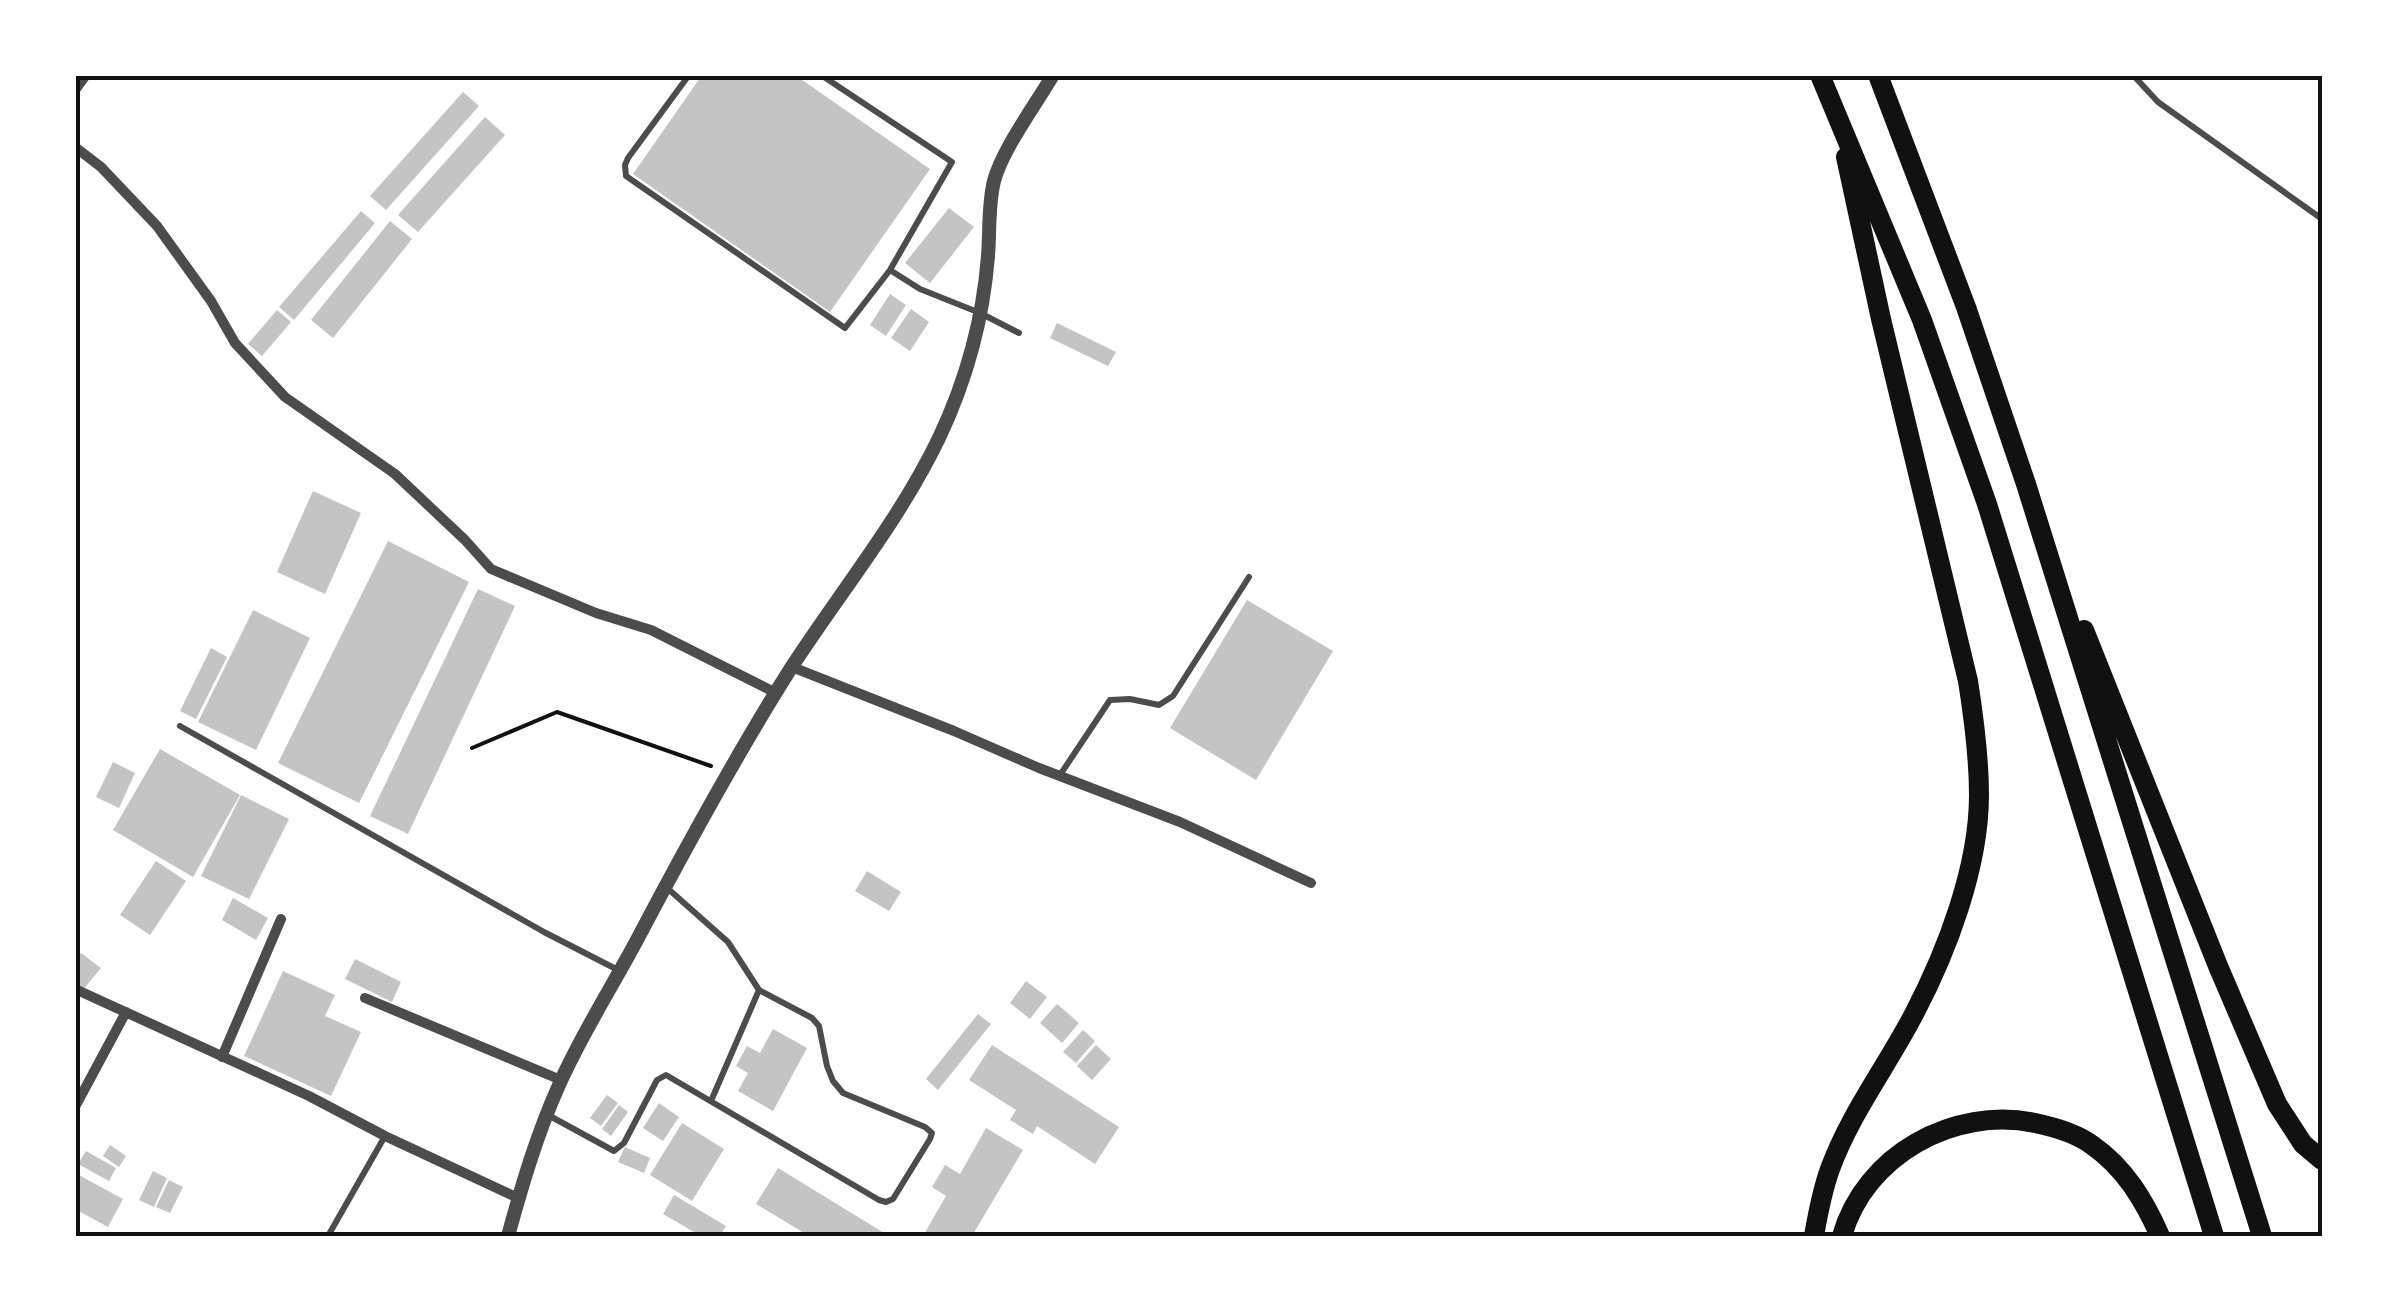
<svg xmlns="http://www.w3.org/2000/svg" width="2397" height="1311" font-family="Manrope,sans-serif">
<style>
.building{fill:#c4c4c4}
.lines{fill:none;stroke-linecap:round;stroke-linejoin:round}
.path{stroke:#111;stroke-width:4}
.service{stroke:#4c4c4c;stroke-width:6}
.minor{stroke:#4c4c4c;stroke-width:10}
.tertiary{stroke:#4c4c4c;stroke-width:14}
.motorway{stroke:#111;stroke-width:20}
.neatline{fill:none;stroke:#111;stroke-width:4}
</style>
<rect width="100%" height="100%" fill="#fff"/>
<path class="building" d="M 702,75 L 795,75 L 930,169 L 830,312 L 633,174 Z
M 463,92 L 479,106 L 386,210 L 370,196 Z
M 485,117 L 505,135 L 418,232 L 398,215 Z
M 949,208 L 974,227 L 930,283 L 905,263 Z
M 361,211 L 375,223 L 294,320 L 279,307 Z
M 390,221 L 412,239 L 333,338 L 311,320 Z
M 890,294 L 906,305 L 886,336 L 870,325 Z
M 911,309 L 929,322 L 910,351 L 891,338 Z
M 277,310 L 291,322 L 262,356 L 248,344 Z
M 1057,323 L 1116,352 L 1108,366 L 1050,338 Z
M 313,491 L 361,513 L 325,594 L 277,572 Z
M 388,541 L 469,582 L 359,803 L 278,763 Z
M 478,589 L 515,606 L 408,834 L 370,816 Z
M 1247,600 L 1333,651 L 1256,780 L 1170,728 Z
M 253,610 L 310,638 L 256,750 L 198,722 Z
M 211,648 L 227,657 L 196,719 L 180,711 Z
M 160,749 L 240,795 L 193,877 L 113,830 Z
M 113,762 L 135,773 L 119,808 L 96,797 Z
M 241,795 L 289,819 L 249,899 L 201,876 Z
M 156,861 L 186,881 L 150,935 L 120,915 Z
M 867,871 L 901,892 L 889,911 L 855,891 Z
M 233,898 L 268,918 L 256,940 L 222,920 Z
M 81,953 L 101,968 L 83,990 L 75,984 L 75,961 Z
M 355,959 L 401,982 L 392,1002 L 345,979 Z
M 283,971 L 335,995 L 325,1016 L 361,1032 L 331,1096 L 244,1056 Z
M 1026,981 L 1047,997 L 1030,1019 L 1010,1003 Z
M 1057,1004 L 1079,1023 L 1062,1043 L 1040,1023 Z
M 978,1014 L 991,1024 L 938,1090 L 926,1079 Z
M 773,1029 L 807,1048 L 773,1111 L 738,1091 L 748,1073 L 736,1066 L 747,1046 L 760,1053 Z
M 1083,1030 L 1095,1041 L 1076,1063 L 1063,1052 Z
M 992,1045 L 1119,1127 L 1095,1164 L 1037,1126 L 1033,1134 L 1010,1120 L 1016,1110 L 969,1080 Z
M 1096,1045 L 1111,1059 L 1092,1080 L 1077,1066 Z
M 607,1095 L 618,1103 L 601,1126 L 590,1118 Z
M 659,1103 L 679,1117 L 663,1141 L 643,1128 Z
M 619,1105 L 628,1112 L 611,1136 L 602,1129 Z
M 682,1123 L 724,1149 L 692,1201 L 650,1175 Z
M 986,1128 L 1023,1150 L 972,1236 L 923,1236 L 946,1196 L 932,1187 L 945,1165 L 960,1174 Z
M 110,1145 L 126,1156 L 119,1167 L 103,1156 Z
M 625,1147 L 650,1158 L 644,1173 L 618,1162 Z
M 86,1151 L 116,1168 L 109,1181 L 78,1164 Z
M 778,1168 L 889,1236 L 809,1236 L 756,1204 Z
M 153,1171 L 167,1178 L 154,1207 L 139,1200 Z
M 77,1174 L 123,1199 L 108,1227 L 75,1209 L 75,1178 Z
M 169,1180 L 183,1187 L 170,1213 L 156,1207 Z
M 674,1195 L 726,1226 L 720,1236 L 701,1236 L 663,1214 Z"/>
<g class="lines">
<path class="path" d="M 472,748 L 557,712 L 711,766"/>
<path class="service" d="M 689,75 L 628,158 L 625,165 L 626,176 L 845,328 L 890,270 L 952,162 L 821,75
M 2133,75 L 2158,102 L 2322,219
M 890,270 L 920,289 L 980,313 L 1019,333
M 180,726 L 544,932 L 620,971
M 1060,775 L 1110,700 L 1130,699 L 1159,705 L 1173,696 L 1249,577
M 666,887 L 728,942 L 759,990 L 711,1101
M 548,1115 L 614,1151 L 624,1143 L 657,1080 L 666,1075 L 879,1200 L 886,1202 L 893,1199 L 930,1139 L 932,1133 L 925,1127 L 843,1093 L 833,1081 L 827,1066 L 819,1026 L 812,1018 L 759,990
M 328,1236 L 385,1136"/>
<path class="minor" d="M 75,90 L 86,75
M 75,147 L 101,167 L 157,226 L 211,301 L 235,343 L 285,397 L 395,474 L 465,540 L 491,569 L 596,613 L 651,630 L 776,693
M 792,667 L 954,731 L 1039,768 L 1180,822 L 1311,883
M 75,989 L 309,1096 L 385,1136 L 518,1198
M 365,998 L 561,1080
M 222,1057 L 281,919
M 75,1107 L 126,1012"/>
<path class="tertiary" d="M 508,1236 C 522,1185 537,1134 559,1085 C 581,1035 612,987 638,938 C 686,847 736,755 791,668 C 841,591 899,521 939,438 C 966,381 983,320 988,256 C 990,231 988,205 994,181 C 1002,150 1036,104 1053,75"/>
<path class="motorway" d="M 1820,75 L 1922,320 L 1987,504 L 2214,1236
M 1878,75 L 1966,307 L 2026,484 L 2262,1236
M 2084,630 L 2218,966 L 2277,1104 L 2303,1144 L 2322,1160
M 1814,1236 C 1818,1213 1822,1191 1830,1169 C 1850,1114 1887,1066 1914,1014 C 1947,951 1979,867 1979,795 C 1979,756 1974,719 1968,681 L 1881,319 L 1846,157
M 1842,1236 C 1865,1155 1954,1106 2035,1123 C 2054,1127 2076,1133 2092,1145 C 2125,1168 2144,1200 2160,1236"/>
</g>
<rect width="2397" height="1311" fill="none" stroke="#ffffff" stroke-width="155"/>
<rect x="78" y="78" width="2242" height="1156" class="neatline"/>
</svg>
